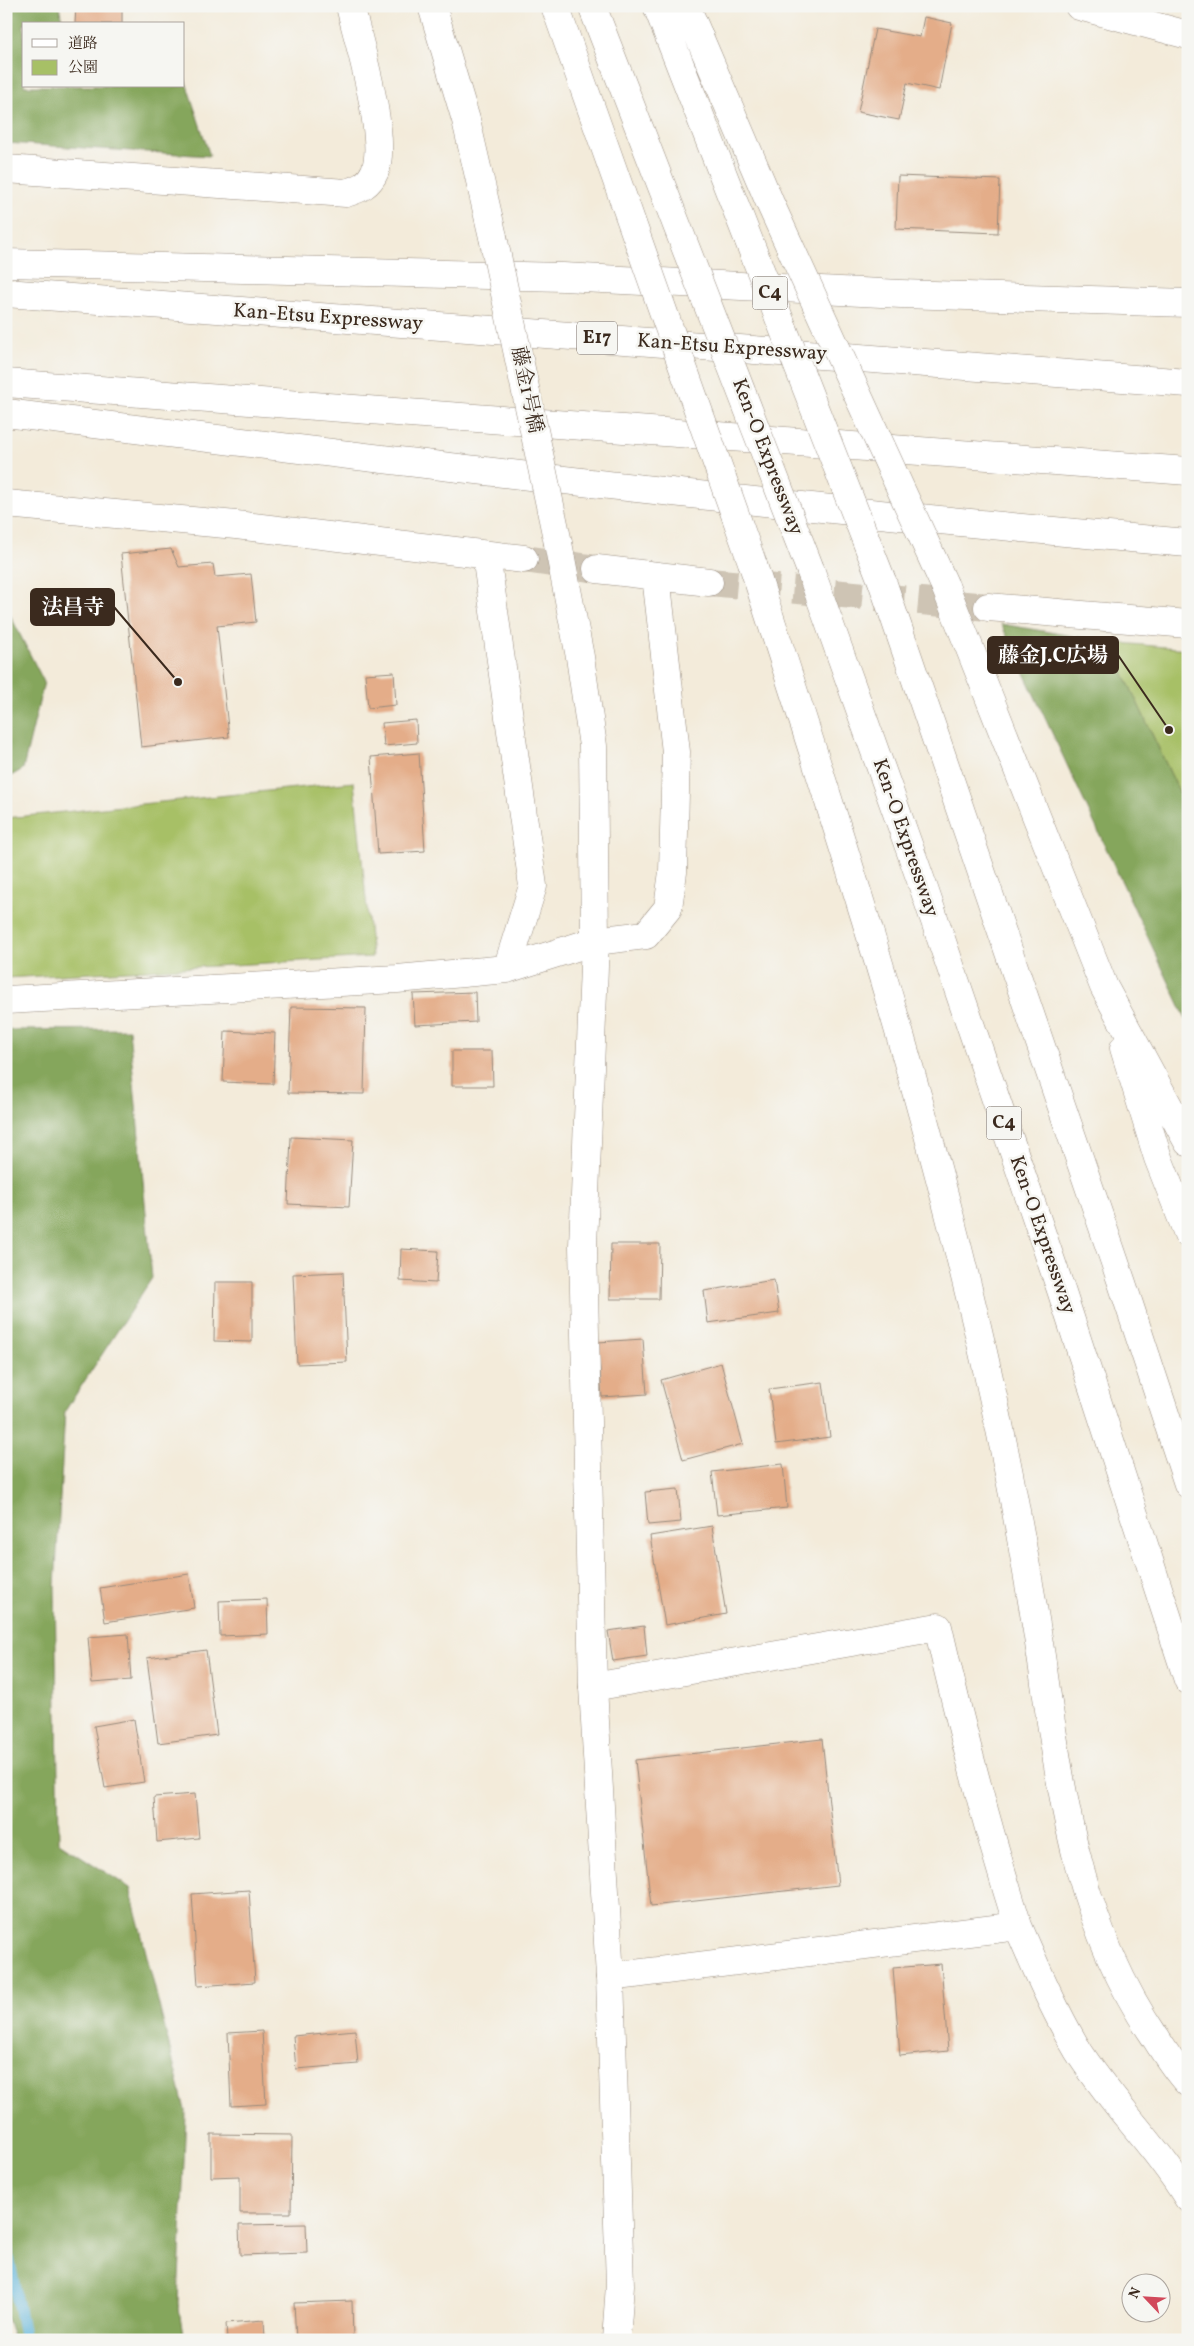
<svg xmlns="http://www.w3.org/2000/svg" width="1194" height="2346" font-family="Vollkorn,'Noto Serif JP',serif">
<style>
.green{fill:#a7c066;stroke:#717542}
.forest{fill:#85a65b;stroke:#60683c}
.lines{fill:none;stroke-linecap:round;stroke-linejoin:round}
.stream{stroke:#5eb4da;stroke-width:11}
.building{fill:#e4ad89}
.street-tunnel{stroke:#cec4b4;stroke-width:28;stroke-dasharray:28 14;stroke-linecap:butt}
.street-casing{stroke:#978a7c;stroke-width:29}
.secondary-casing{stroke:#978a7c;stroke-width:29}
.highway-casing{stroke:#978a7c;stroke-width:29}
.street{stroke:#fff;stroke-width:28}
.secondary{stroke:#fff;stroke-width:28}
.highway{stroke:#fff;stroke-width:28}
.secondary-bridge-casing{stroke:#978a7c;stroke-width:29;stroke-linecap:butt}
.highway-bridge-casing{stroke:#978a7c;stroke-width:29;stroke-linecap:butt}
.secondary-bridge{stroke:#fff;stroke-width:28}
.highway-bridge{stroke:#fff;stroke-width:28}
.labels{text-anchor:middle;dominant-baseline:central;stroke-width:5;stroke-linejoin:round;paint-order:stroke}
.shield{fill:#f6f6f2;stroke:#73675e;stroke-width:1}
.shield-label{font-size:19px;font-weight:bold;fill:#3b2a1e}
.street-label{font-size:20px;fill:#3b2a1e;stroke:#f6f6f2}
.leader{fill:none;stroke:#3b2a1e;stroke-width:2}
.callout-dot{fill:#3b2a1e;stroke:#f6f6f2;stroke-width:2}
.callout{fill:#3b2a1e;stroke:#3b2a1e;stroke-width:2}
.callout-label{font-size:21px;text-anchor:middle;font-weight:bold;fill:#fff}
</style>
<rect width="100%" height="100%" fill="#f6f6f2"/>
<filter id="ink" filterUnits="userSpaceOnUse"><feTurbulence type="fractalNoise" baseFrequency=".02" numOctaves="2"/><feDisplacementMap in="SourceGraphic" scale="10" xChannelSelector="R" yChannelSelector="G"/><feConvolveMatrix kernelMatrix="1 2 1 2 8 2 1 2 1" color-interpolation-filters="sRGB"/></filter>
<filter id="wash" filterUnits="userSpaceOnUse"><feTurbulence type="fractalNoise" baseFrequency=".0096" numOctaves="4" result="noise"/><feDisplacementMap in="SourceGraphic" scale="20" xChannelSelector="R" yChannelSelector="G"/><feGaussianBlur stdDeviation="1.12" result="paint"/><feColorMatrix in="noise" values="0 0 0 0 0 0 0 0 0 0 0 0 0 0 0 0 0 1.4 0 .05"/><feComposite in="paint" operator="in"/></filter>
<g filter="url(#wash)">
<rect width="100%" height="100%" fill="#f3ebda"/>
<path class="green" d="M 1109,642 L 1188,649 L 1188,811 Z
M 354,782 L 372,957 L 6,978 L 6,818 Z"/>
<path class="forest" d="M 6,6 L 59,6 L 63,24 L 24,24 L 24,86 L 184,86 L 184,76 L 210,156 L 6,143 Z
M 6,607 L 44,682 L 23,769 L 6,779 Z
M 1001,624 L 1109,642 L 1188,811 L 1188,1023 Z
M 129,1029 L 152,1278 L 65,1411 L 55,1586 L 59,1842 L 130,1888 L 186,2114 L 178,2303 L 184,2340 L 14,2340 L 6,2316 L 6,1030 Z"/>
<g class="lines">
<path class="stream" d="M 6,2242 L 25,2340"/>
</g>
<g id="blocks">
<path class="building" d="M 76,6 L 122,6 L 122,24 L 75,24 Z
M 924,17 L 952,23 L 939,90 L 907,83 L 899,120 L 858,112 L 875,29 L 920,37 Z
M 898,176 L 1000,180 L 998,233 L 896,229 Z
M 171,549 L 179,567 L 213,564 L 215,577 L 251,574 L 256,622 L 217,626 L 229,737 L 141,747 L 121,554 Z
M 394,672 L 396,705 L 368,708 L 365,674 Z
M 416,720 L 417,743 L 384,746 L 382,723 Z
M 419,753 L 425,851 L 378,854 L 371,757 Z
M 475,992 L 476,1022 L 415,1025 L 413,994 Z
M 291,1007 L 366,1008 L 364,1094 L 288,1093 Z
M 225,1031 L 275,1033 L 273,1084 L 223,1082 Z
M 452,1051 L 492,1051 L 493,1086 L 452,1086 Z
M 291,1137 L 353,1140 L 349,1207 L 288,1204 Z
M 611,1244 L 660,1244 L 659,1299 L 610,1299 Z
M 401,1249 L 438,1251 L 436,1283 L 400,1281 Z
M 343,1272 L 347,1362 L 297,1364 L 293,1274 Z
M 774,1280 L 779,1313 L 708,1323 L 704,1291 Z
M 215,1282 L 252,1282 L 252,1342 L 214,1341 Z
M 643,1339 L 647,1394 L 602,1397 L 598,1342 Z
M 721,1363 L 743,1444 L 683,1460 L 661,1380 Z
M 823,1382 L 830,1437 L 776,1444 L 769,1389 Z
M 783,1464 L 787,1508 L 717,1515 L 712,1472 Z
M 678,1489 L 681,1522 L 648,1525 L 645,1492 Z
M 712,1526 L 726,1614 L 665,1625 L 650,1536 Z
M 189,1574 L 194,1608 L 105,1622 L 100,1588 Z
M 267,1599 L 268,1634 L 220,1636 L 219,1601 Z
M 644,1626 L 647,1656 L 613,1661 L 608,1631 Z
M 128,1634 L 131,1680 L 92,1683 L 88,1637 Z
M 206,1650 L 217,1735 L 158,1743 L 147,1658 Z
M 134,1719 L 144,1782 L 105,1788 L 94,1726 Z
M 822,1739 L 838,1885 L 651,1906 L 635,1760 Z
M 195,1794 L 199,1838 L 157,1842 L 154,1797 Z
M 249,1890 L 255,1982 L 198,1986 L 192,1894 Z
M 941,1964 L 948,2051 L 900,2056 L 893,1968 Z
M 355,2030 L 358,2064 L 296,2069 L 293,2036 Z
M 262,2031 L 266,2104 L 231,2106 L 228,2033 Z
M 211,2134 L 292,2135 L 291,2213 L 240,2213 L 240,2176 L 211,2177 Z
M 306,2224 L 307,2253 L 240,2255 L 239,2225 Z
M 352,2301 L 353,2340 L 296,2340 L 294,2303 Z
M 264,2320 L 265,2340 L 227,2340 L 226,2323 Z"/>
</g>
</g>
<g filter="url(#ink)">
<use href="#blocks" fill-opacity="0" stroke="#978a7c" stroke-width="1"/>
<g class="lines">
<path class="street-tunnel" d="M 524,559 L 597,569
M 709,582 L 988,607"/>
<defs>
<path id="street" d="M 6,169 L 346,193 C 359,189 369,185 375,171 C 388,139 359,43 350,6
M 6,504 L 236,525 L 524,559
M 486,555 L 533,886 L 507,969
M 597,569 L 709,582
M 988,607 L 1188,624
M 6,1000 L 397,979 L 507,969 L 595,941 L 646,935 L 668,908 L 673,872 L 676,752 L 656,576
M 593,1687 L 938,1627 C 961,1728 987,1827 1018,1926
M 610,1977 L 1018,1926 C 1036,1968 1054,2010 1077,2049 C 1110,2102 1156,2145 1188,2198"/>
<path id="secondary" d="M 432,6 L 466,120 L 493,237
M 1079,6 L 1188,35
M 558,543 L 580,657 L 593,746 L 595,941 L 583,1246 L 593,1687 L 610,1977 L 620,2285 L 616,2340"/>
<path id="highway" d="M 6,263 L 563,277 L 901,294 L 1188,303
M 6,293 L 1188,383
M 6,383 L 1188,471
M 6,413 C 399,462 793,509 1188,543
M 753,565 C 824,785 896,1005 953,1229 C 979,1330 1002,1431 1020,1533 C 1029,1583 1038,1633 1045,1683 C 1064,1810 1081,1928 1155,2037 C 1165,2053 1175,2069 1188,2083
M 810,569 L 924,889 L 1061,1290 L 1188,1680
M 882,581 L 1122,1283 L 1188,1484
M 945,586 L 1104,987 L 1188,1142
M 1124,1048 L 1158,1158 L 1188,1234"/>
</defs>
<use href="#street" class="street-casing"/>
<use href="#secondary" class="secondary-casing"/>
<use href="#highway" class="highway-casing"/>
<use href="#street" class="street"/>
<use href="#secondary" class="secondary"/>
<use href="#highway" class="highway"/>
<defs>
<path id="secondary-bridge" d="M 493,237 L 558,543"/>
<path id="highway-bridge" d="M 555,6 L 753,565
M 592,6 L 810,569
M 657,6 L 882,581
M 686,6 L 770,203 L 945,586"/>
</defs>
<use href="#secondary-bridge" class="secondary-bridge-casing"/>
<use href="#highway-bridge" class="highway-bridge-casing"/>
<use href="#secondary-bridge" class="secondary-bridge"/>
<use href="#highway-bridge" class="highway-bridge"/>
</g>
</g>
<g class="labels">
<g class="shield">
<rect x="752.5" y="276.5" width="35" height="33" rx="4"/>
<rect x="577" y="321.5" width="40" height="33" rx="4"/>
<rect x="986.5" y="1106.5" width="35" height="33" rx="4"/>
</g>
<g class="shield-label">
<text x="770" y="293">C4</text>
<text x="597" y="338">E17</text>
<text x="1004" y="1123">C4</text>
</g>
<g class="street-label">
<text transform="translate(328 318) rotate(4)">Kan-Etsu Expressway</text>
<text transform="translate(732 348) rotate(4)">Kan-Etsu Expressway</text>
<text transform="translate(526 390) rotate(78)">藤金1号橋</text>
<text transform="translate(767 457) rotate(69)">Ken-O Expressway</text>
<text transform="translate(905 838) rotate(71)">Ken-O Expressway</text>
<text transform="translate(1042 1235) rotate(71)">Ken-O Expressway</text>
</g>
</g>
<path class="leader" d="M178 682L114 607M1169 730L1118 655"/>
<g class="callout-dot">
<circle cx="178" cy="682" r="5"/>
<circle cx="1169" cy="730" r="5"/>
</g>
<g class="callout">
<rect x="31" y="589" width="83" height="36" rx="5"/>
<rect x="988" y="637" width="130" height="36" rx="5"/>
</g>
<g class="callout-label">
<text x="73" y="614">法昌寺</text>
<text x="1053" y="662">藤金J.C広場</text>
</g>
<rect width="1194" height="2346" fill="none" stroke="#f6f6f2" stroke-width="25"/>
<rect x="22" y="22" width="162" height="65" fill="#f6f6f2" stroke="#aba49d"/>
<rect x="32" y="39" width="25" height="8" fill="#ffffff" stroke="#aba49d"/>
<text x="68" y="48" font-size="15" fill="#3b2a1e">道路</text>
<rect x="32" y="60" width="25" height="15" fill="#a7c066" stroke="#aba49d"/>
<text x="68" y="72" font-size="15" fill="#3b2a1e">公園</text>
<g transform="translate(1146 2298) rotate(295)"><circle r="24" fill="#f6f6f2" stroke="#aba49d"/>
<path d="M0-4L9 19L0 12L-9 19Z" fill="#d1495b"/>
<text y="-8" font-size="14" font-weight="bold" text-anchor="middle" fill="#3b2a1e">N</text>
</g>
</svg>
